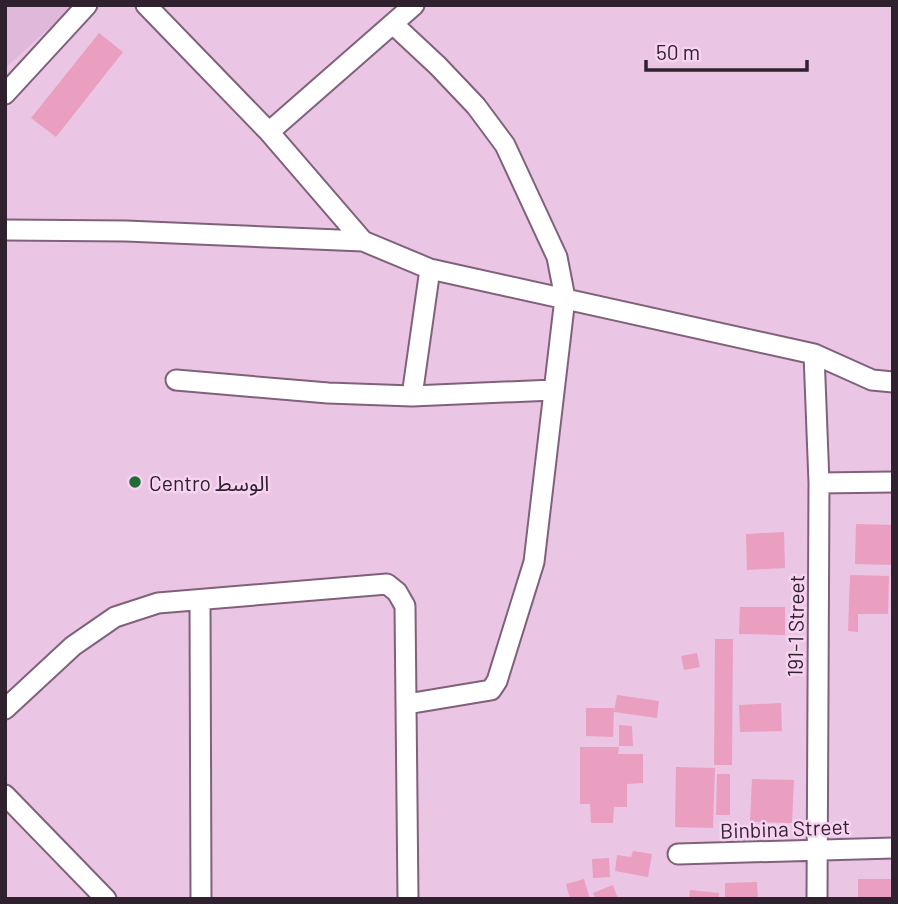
<svg xmlns="http://www.w3.org/2000/svg" width="898" height="904" font-family="Barlow,'Noto Sans Arabic',sans-serif">
<style>
.built{fill:#e0b8da}
.building{fill:#ea9ec0}
.lines{fill:none;stroke-linecap:round;stroke-linejoin:round}
.minor-casing{stroke:#80617c;stroke-width:23}
.minor{stroke:#fff;stroke-width:19}
.poi-dot{fill:#206b3a;stroke:#f7d3f2;stroke-width:2.5}
.labels{text-anchor:middle;dominant-baseline:central;stroke-width:5;stroke-linejoin:round;paint-order:stroke}
.poi-label{font-size:21px;fill:#2f212d;stroke:#f7d3f2;text-anchor:start}
.street-label{font-size:21px;fill:#2f212d;stroke:#f7d3f2}
</style>
<rect width="100%" height="100%" fill="#eac6e4"/>
<path class="built" d="M 5,5 L 75,5 L 5,68 Z"/>
<path class="building" d="M 99,33 L 123,52 L 56,137 L 31,118 Z
M 856,524 L 893,525 L 893,565 L 855,564 Z
M 784,532 L 785,568 L 747,570 L 746,534 Z
M 850,575 L 889,576 L 888,614 L 858,614 L 858,632 L 848,631 Z
M 740,607 L 785,607 L 785,635 L 739,634 Z
M 715,639 L 733,639 L 732,765 L 714,765 Z
M 697,653 L 700,667 L 684,670 L 681,656 Z
M 617,695 L 659,701 L 657,718 L 614,712 Z
M 781,703 L 782,731 L 740,732 L 739,705 Z
M 586,708 L 614,708 L 613,737 L 586,736 Z
M 619,725 L 632,726 L 633,746 L 619,746 Z
M 580,747 L 619,747 L 618,754 L 643,754 L 643,783 L 627,784 L 627,807 L 614,807 L 613,823 L 591,823 L 590,804 L 580,804 Z
M 676,767 L 715,768 L 713,828 L 675,827 Z
M 717,774 L 730,774 L 730,815 L 716,815 Z
M 752,779 L 794,780 L 792,823 L 750,822 Z
M 633,851 L 652,854 L 648,877 L 615,871 L 617,855 L 631,857 Z
M 609,858 L 610,877 L 593,878 L 592,859 Z
M 584,879 L 590,899 L 570,899 L 566,884 Z
M 858,879 L 893,879 L 893,899 L 858,899 Z
M 757,882 L 758,899 L 725,899 L 725,883 Z
M 613,885 L 618,899 L 596,899 L 593,893 Z
M 690,890 L 719,893 L 719,899 L 689,899 Z"/>
<g class="lines">
<defs>
<path id="minor" d="M 146,5 L 269,132 L 363,241
M 393,24 L 438,66 L 476,106 L 505,145 L 557,257 L 565,298 L 534,562 L 497,681 L 491,690 L 407,704
M 5,94 L 87,5
M 269,132 L 414,5
M 5,230 L 126,231 L 363,241 L 430,269 L 814,354 L 872,380 L 893,382
M 814,354 L 819,483 L 817,899
M 176,380 L 328,393 L 412,396 L 553,390
M 412,396 L 430,269
M 819,483 L 893,482
M 200,601 L 201,899
M 5,709 L 73,646 L 115,617 L 158,603 L 387,584 L 397,592 L 405,606 L 408,899
M 5,795 L 106,899
M 678,854 L 893,848"/>
</defs>
<use href="#minor" class="minor-casing"/>
<use href="#minor" class="minor"/>
</g>
<circle class="poi-dot" cx="135" cy="482" r="7"/>
<g class="labels">
<g class="poi-label">
<text x="149" y="482">Centro الوسط</text>
</g>
<g class="street-label">
<text transform="translate(795 626) rotate(-89)">191-1 Street</text>
<text transform="translate(785 828) rotate(-2)">Binbina Street</text>
</g>
</g>
<rect width="898" height="904" fill="none" stroke="#2f212d" stroke-width="14"/>
<path d="M646 60v10h161v-10" fill="none" stroke="#2f212d" stroke-width="3.5"/>
<text x="656" y="60" font-size="21" fill="#2f212d" stroke="#f7d3f2" stroke-width="5" paint-order="stroke">50 m</text>
</svg>
